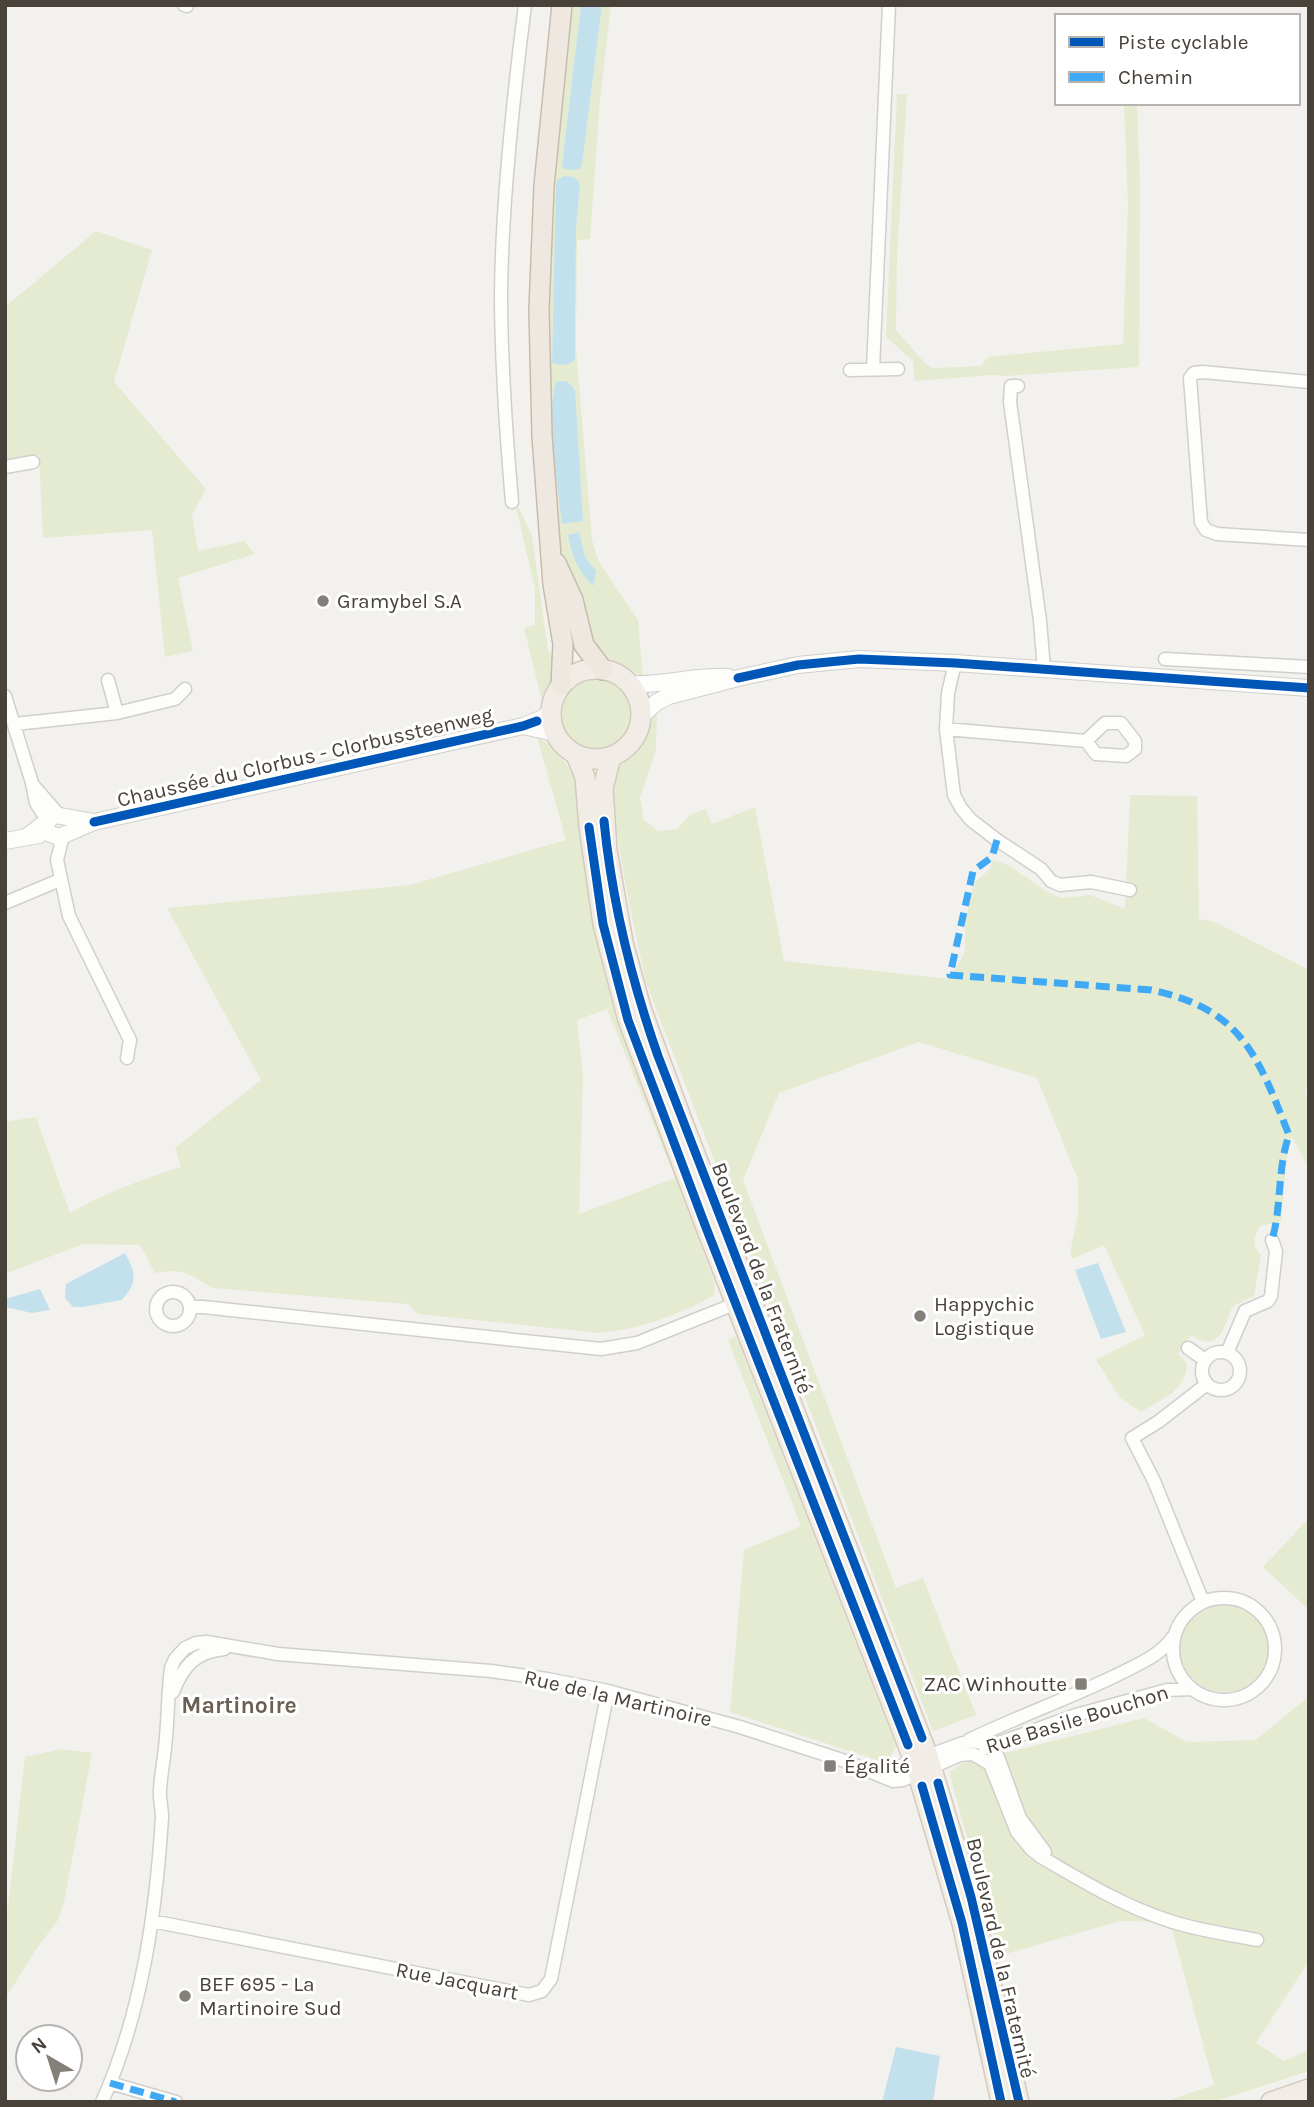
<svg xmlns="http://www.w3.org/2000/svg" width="1314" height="2107" font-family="Karla,sans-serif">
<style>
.green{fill:#e4ebd1;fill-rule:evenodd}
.water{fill:#c3e1ed}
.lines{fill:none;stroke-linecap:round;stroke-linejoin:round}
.minor-casing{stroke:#d1cfcc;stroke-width:15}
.tertiary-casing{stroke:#d1cfcc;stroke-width:18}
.primary-casing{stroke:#d4cabd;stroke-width:22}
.trunk-casing{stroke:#c9bbac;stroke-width:22}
.minor{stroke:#fdfdfc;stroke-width:12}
.tertiary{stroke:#fdfdfc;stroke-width:16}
.primary{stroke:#f1ede6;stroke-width:19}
.trunk{stroke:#eee8e1;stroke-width:19}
.quiet{stroke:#3fa9f5;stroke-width:7;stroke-dasharray:14 7;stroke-linecap:butt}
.cycleway-casing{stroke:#fff;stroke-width:13}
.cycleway{stroke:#0057b8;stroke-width:9}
.poi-dot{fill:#847f79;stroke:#fff;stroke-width:2.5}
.labels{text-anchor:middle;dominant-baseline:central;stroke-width:6;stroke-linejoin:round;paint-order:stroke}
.poi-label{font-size:21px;fill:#49423a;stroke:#fff;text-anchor:start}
.street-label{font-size:21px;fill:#49423a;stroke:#fff}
.neighbourhood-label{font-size:23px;font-weight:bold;fill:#6b5e52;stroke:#fff}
</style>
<rect width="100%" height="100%" fill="#f3f1ee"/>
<path class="green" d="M 569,5 L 581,5 L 562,165 L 581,168 L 602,5 L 611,5 L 600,100 L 590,239 L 577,240 L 576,347 L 592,540 L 599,562 L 638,620 L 643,677 L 613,661 L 597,648 L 594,649 C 589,628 586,605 577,585 C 571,570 562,557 556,540 L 546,363 L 551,194 ZM 557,180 L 580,184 L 576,229 L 575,360 L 556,365 L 552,362 ZM 553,433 L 583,520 L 582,521 L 562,523 Z
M 897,94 L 907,94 L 897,256 L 896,330 L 924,362 L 932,368 L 981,366 L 988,357 L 1123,344 L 1128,204 L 1124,103 L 1137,103 L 1140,184 L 1139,367 L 1005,376 L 992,375 L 915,381 L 913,361 L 886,337 Z
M 96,231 L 152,250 L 114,382 L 206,489 L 192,515 L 198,551 L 244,541 L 255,554 L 178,578 L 193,651 L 165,657 L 152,530 L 43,538 L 39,455 L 5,461 L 5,307 Z
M 516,507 L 519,508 L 532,536 L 548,651 L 557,660 L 555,674 L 541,697 L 524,628 L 535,625 L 535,589 Z
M560 714a35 35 0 1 1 70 0a35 35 0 1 1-70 0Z
M 657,710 L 656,749 L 640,798 L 644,820 L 658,831 L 677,829 L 691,814 L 706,809 L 712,824 L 755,807 L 784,961 L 949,979 L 965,952 L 965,923 L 974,883 L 990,869 L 993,860 L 1008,865 L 1046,891 L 1062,898 L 1090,895 L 1125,909 L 1130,795 L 1197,796 L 1199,919 L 1215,922 L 1309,970 L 1309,1079 L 1305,1094 L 1309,1101 L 1309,1168 L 1292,1137 L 1287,1151 L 1281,1222 L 1260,1226 C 1254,1237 1251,1245 1261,1255 L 1254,1296 L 1233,1306 C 1223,1328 1220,1354 1191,1335 L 1178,1354 L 1187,1363 C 1186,1391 1162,1399 1141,1412 L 1120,1398 L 1096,1360 L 1145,1335 L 1104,1245 L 1072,1259 L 1070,1253 L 1078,1214 L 1078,1180 L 1037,1078 L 919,1042 L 779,1093 L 743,1180 L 896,1588 L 923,1578 L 976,1715 L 933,1731 L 647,985 C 639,948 604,801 617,772 C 621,761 636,755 642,745 C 649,734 651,721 657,710 Z
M 537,737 C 550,741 568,766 575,778 L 590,912 L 613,1007 L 715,1284 L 714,1295 C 680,1315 637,1330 598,1333 L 418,1314 L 408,1304 L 212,1288 C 190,1273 181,1268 155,1273 L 140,1245 L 83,1244 L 5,1274 L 5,1122 L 36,1117 L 70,1213 C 105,1193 143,1179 181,1167 L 175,1148 L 261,1080 L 167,908 L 410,885 L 566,840 ZM 607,1009 L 675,1178 L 579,1214 L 583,1075 L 577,1020 Z
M 736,1336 L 896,1746 L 889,1759 L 880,1761 L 730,1712 L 744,1550 L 801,1526 L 728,1340 Z
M 1309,1518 L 1309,1610 L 1263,1567 Z
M1180 1648a44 44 0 1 1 88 0a44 44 0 1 1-88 0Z
M 1309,1696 L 1309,1961 L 1256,2043 L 1284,2061 L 1309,2050 L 1309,2071 L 1213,2102 L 1163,2102 L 1214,2085 L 1170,1922 L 1120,1921 L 1002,1955 L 998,1951 L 949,1772 L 961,1764 L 1144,1718 L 1187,1742 L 1256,1740 Z
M 62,1749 L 92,1753 L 64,1903 L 58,1920 L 37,1948 L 5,1999 L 5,1933 L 25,1757 Z"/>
<path class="water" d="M 581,5 L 602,5 L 583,157 L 581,168 L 575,170 L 563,169 L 562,165 Z
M 564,176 L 574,177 L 580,184 L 576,229 L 575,360 C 570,365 558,366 552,363 L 556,184 L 557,180 Z
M 567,381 L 575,390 L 583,521 L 562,524 C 558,484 545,419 556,382 Z
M 579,532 L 585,557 L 596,571 L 593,586 C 578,571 572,556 568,535 Z
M 125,1253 C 136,1273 138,1282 122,1300 L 83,1307 L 73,1307 L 65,1298 L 66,1284 Z
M 1098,1263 L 1126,1332 L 1101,1339 L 1075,1270 Z
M 40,1289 L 50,1310 L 32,1313 L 5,1307 L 5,1299 Z
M 896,2047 L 940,2056 L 933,2102 L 882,2102 Z"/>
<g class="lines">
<defs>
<path id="minor" d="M 184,5 L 187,6
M 873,369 L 889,5
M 850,370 L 898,369
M 1309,382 L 1203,372 L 1194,373 L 1190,378 L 1201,522 L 1206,530 L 1217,534 L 1309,540
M 1018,386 L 1011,386 L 1010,402 L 1040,621 L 1044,669
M 5,467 L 33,462
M 512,502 C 506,433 501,363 501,293 C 502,199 513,99 525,5
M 1165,659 L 1309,667
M 955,663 L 948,693 L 946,729 L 954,795 L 961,808 L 971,820 L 997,840 L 1041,869 L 1051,881 L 1060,885 L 1091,882 L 1130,890
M 108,680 L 117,713
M 5,696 L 32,783 L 36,803 L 47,820
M 15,724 L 117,713 L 175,699 L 185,689
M 946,729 L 1086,741 L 1105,723 L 1121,723 L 1135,741 L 1135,749 L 1126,756 L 1096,754 L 1086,741
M 32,784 L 59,815
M 63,836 L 57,860 L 69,916 L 130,1040 L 127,1058
M 5,903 L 60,880
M156 1309a17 17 0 1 1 34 0a17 17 0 1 1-34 0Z
M 190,1307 L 203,1307 L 601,1349 L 637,1343 L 742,1301
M 1188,1348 L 1205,1360
M1202 1371a19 19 0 1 1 38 0a19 19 0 1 1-38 0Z
M 1227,1353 L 1245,1311 L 1268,1301 L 1271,1296 L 1276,1251 L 1272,1240
M1173 1649a51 51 0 1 1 102 0a51 51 0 1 1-102 0Z
M 1203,1602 L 1154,1481 L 1132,1438 L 1158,1422 L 1207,1384
M 173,1692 C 183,1666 195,1652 224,1649
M 969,1740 C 1017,1717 1067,1699 1115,1676 C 1136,1665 1159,1657 1173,1637
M 985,1748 L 1076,1715 L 1167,1690 L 1192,1689
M 872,1770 L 890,1770 L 963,1743 C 979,1739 989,1744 998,1757 L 1020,1818 L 1045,1852
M 152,1921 L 529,1995 L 542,1991 L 551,1979 L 608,1691
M 110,2083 L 176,2102
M 102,2102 C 142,2013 156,1913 162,1817 C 162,1808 159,1799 160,1790 C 161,1772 165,1755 166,1737 C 168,1715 168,1691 171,1668 L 175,1659 L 185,1648 L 196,1643 L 207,1642 L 278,1654 L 491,1671 L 547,1679 L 608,1691 L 740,1727 L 842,1760 L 893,1781 L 903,1780 L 960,1755 L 973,1754 L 990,1764 L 1017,1832 L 1031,1849 L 1041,1857 C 1081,1880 1123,1906 1167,1920 C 1195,1930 1227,1934 1257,1940"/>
<path id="tertiary" d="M 630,684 C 664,686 694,675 728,677
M 641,716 L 657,702 L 669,696 L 738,678 L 798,665 L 859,659 L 955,663 L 1309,688
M 523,726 L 555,733
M 46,824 L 48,833 L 59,837 L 94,822 L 523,726 L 543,718 L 551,712
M 29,835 L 55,815 L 94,822
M 5,841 L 39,835"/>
<path id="primary" d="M551 714a45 45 0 1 1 90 0a45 45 0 1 1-90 0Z
M 576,755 L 585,777 L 589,827 L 603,924 L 628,1020 L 705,1225 L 914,1761 L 962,1923 L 1001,2102
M 611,757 L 603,788 L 607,850 L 623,942 L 641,1008 L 682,1120 L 928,1756 L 971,1897 L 1019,2102
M 1271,2102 L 1309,2089"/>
<path id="trunk" d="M 556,563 L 573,600 L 584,645 L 603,670
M 561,685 L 563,644 L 553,584 L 542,436 L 539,310 L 544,186 L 562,5"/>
</defs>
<use href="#minor" class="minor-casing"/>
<use href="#tertiary" class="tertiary-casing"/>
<use href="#primary" class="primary-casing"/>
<use href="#trunk" class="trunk-casing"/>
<use href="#minor" class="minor"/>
<use href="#tertiary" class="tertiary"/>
<use href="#primary" class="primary"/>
<use href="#trunk" class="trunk"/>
<path class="quiet" d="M 997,840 L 992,857 L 973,871 L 950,975 L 1151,990 C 1243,1009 1258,1057 1289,1135 C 1277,1169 1282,1206 1272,1240
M 110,2083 L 176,2102"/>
<defs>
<path id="cycleway" d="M 738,678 L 798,665 L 859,659 L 955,663 L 1309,688
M 604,821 C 612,902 631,979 658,1056 L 922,1738
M 94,822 L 523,726 L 537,721
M 589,827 L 603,924 L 628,1020 L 705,1225 L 908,1745
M 938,1783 L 971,1897 L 1019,2102
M 922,1786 L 962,1923 L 1001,2102"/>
</defs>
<use href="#cycleway" class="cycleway-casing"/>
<use href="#cycleway" class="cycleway"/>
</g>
<g class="poi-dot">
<circle cx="323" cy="601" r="7"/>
<circle cx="920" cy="1316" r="7"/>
<rect x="1074" y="1677" width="14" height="14" rx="3.5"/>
<rect x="823" y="1759" width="14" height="14" rx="3.5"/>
<circle cx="185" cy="1996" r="7"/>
</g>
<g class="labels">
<g class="poi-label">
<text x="337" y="601">Gramybel S.A</text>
<text x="934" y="1304">Happychic<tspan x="934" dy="24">Logistique</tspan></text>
<text x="1067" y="1684" text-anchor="end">ZAC Winhoutte</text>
<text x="844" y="1766">Égalité</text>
<text x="199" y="1984">BEF 695 - La<tspan x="199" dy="24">Martinoire Sud</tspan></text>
</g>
<g class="street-label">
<text transform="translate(305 757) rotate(-13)">Chaussée du Clorbus - Clorbussteenweg</text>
<text transform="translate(762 1278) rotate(69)">Boulevard de la Fraternité</text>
<text transform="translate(618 1698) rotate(13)">Rue de la Martinoire</text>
<text transform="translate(1077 1719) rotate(-17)">Rue Basile Bouchon</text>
<text transform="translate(1001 1958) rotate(77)">Boulevard de la Fraternité</text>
<text transform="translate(457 1981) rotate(11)">Rue Jacquart</text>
</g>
<g class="neighbourhood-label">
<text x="239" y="1705">Martinoire</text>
</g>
</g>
<rect width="1314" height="2107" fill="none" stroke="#49423a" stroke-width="14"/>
<rect x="1055" y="14" width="245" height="91" fill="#ffffff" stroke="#b6b3b0" stroke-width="2"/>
<rect x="1069" y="37" width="35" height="10" fill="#0057b8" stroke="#b6b3b0" stroke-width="2"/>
<text x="1118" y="49" font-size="21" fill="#49423a">Piste cyclable</text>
<rect x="1069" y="72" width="35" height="10" fill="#3fa9f5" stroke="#b6b3b0" stroke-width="2"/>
<text x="1118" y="84" font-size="21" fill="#49423a">Chemin</text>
<g transform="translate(49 2058) rotate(321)"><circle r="33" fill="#ffffff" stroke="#b6b3b0" stroke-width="2"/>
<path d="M0-5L12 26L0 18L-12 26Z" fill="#847f79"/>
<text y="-10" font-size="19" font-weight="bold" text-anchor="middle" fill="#49423a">N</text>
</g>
</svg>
